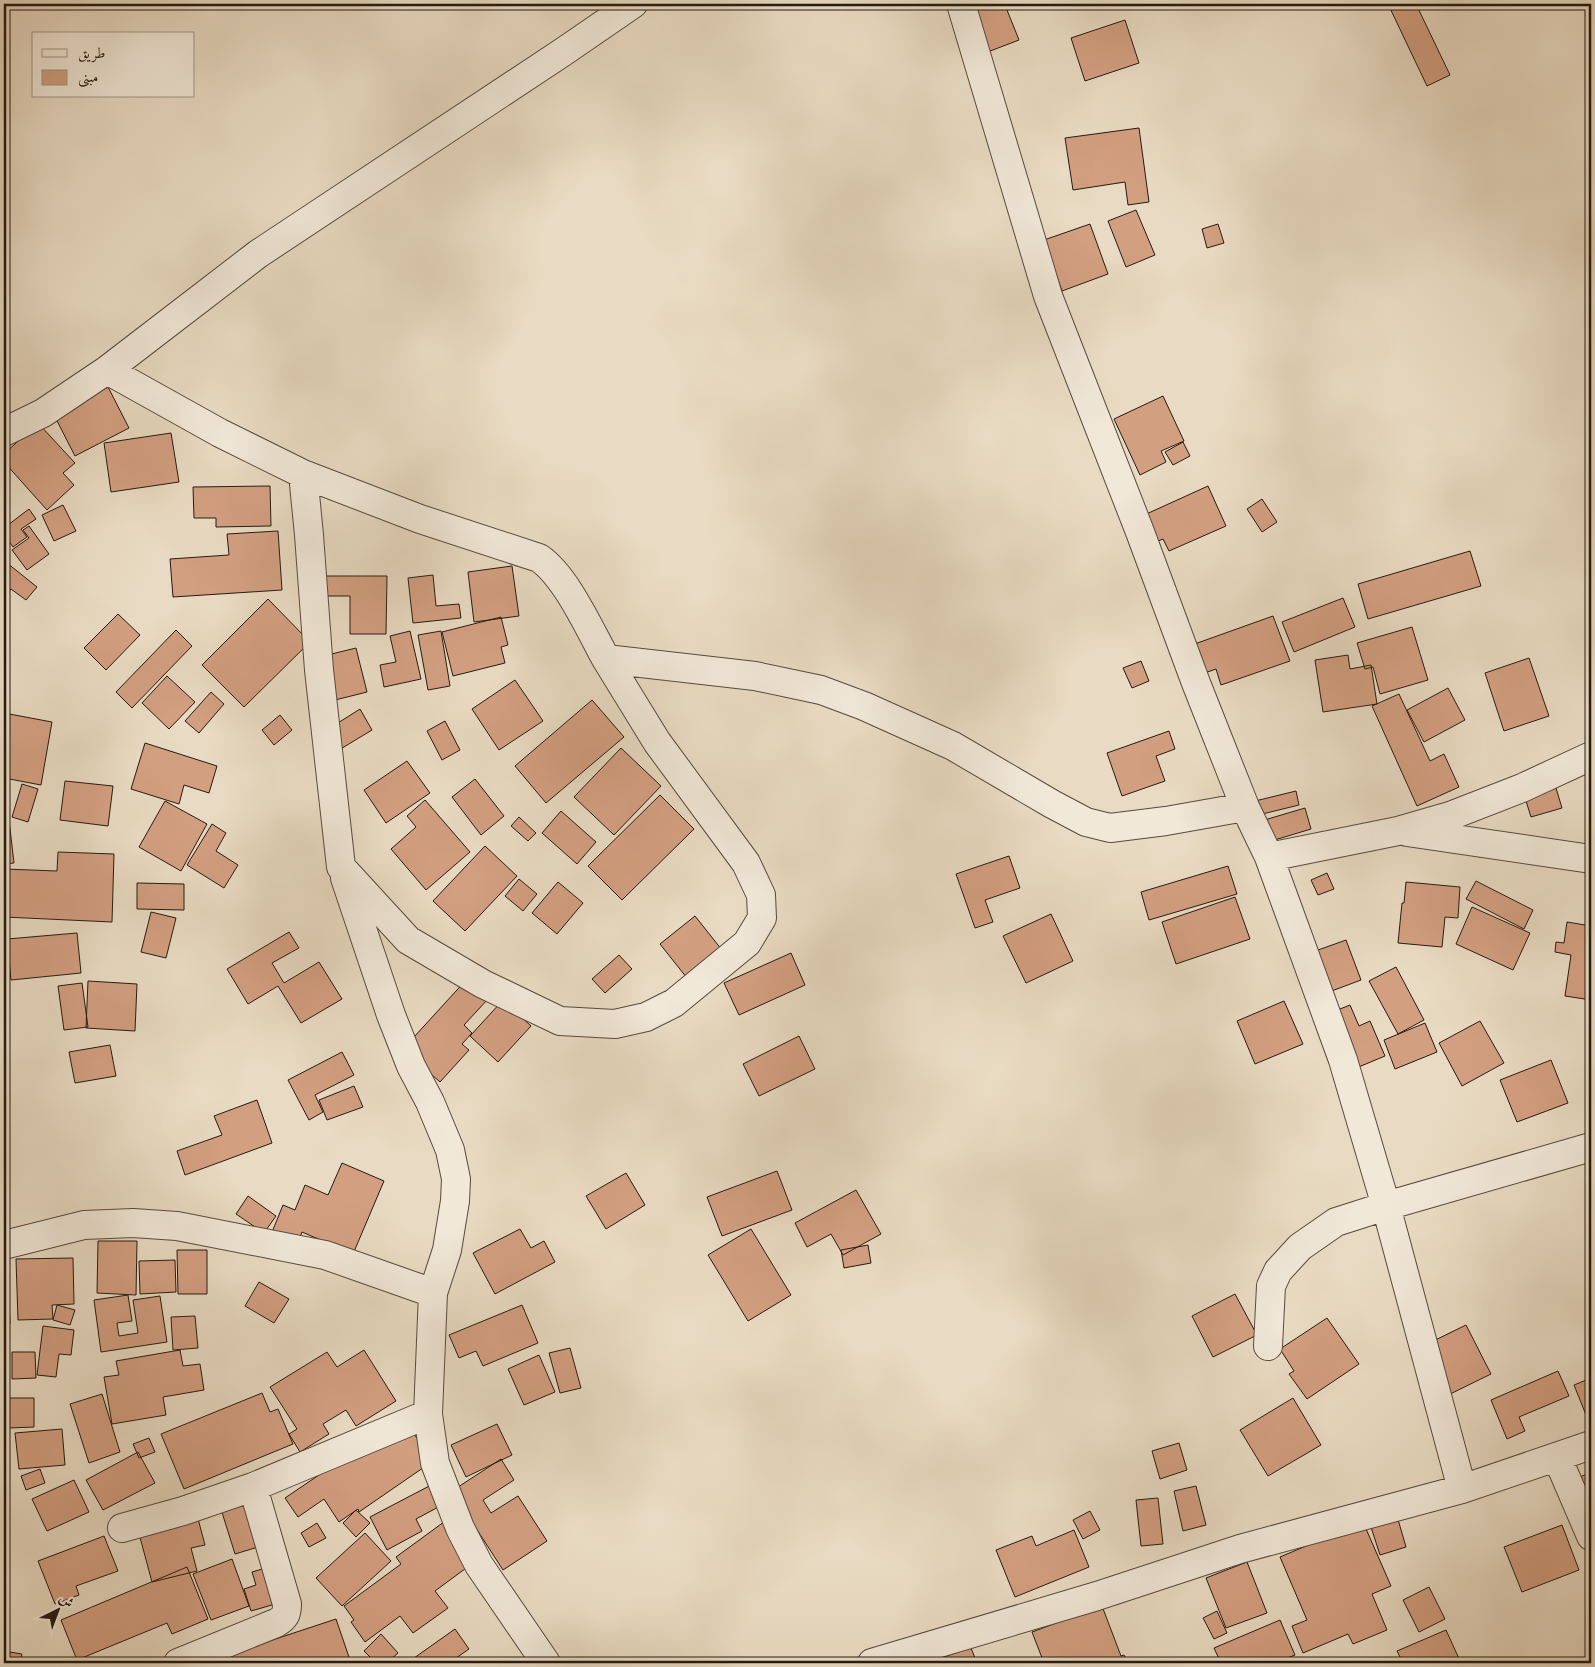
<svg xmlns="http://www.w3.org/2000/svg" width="1595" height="1667" font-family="'Libre Bodoni',Amiri,serif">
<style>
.building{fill:#d39f81;stroke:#251a11}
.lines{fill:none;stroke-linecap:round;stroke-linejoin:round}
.minor-casing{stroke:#564a3e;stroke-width:30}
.minor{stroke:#f1e8d8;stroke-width:28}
</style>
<rect width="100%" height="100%" fill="#e9dbc3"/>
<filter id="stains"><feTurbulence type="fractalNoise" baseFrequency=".004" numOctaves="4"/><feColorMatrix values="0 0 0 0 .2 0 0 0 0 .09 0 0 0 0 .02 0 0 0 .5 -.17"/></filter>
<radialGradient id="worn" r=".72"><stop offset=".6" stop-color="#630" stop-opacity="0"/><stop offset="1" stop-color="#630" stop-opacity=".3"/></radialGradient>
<path class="building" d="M 974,4 L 1009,4 L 1005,5 L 1019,40 L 985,53 Z
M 1388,4 L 1416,4 L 1450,75 L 1427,86 Z
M 1125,20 L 1139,63 L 1085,81 L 1071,38 Z
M 1139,128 L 1149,202 L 1128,205 L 1125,182 L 1073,190 L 1065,138 Z
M 1136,210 L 1155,255 L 1126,267 L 1108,221 Z
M 1090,224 L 1108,274 L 1062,291 L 1044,240 Z
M 1218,224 L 1224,243 L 1207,248 L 1202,229 Z
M 108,387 L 129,428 L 75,456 L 54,415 Z
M 1163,396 L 1184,441 L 1161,451 L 1166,462 L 1140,475 L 1114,419 Z
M 38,423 L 75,463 L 63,473 L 74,485 L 47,510 L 4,462 L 4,454 Z
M 171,433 L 179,482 L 111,492 L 104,443 Z
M 1183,442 L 1190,456 L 1173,465 L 1165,452 Z
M 270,486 L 271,526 L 216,527 L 216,518 L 194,518 L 193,487 Z
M 1208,486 L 1226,526 L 1169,551 L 1163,539 L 1153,543 L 1142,516 Z
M 1262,499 L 1277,522 L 1262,532 L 1247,509 Z
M 63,505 L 76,531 L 54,541 L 42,515 Z
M 29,509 L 36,519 L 21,529 L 27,537 L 13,547 L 4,535 L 4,528 Z
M 29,526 L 49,554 L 27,570 L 12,550 L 29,538 L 23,530 Z
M 278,531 L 282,590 L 173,597 L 170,559 L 229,555 L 227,534 Z
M 1470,551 L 1481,586 L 1368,619 L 1358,584 Z
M 7,563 L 37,587 L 26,600 L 11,589 L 4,598 L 4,567 Z
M 512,566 L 519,616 L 474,622 L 468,572 Z
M 433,575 L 436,606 L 459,604 L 461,618 L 413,623 L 408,578 Z
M 325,576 L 387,576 L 386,634 L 350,634 L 350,596 L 325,596 Z
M 1343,598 L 1355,627 L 1294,652 L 1282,622 Z
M 268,599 L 310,642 L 244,707 L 202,665 Z
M 118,614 L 140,635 L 106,670 L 84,648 Z
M 1273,616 L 1290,661 L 1221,685 L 1216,669 L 1199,675 L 1189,646 Z
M 501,617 L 508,645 L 501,647 L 505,663 L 453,676 L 442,632 Z
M 1412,627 L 1428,680 L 1380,694 L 1373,667 L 1365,669 L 1357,643 Z
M 176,630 L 192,646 L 132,708 L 116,692 Z
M 410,631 L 421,679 L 384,687 L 380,665 L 396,662 L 390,636 Z
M 441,631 L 450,686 L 428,690 L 418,635 Z
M 356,648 L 367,692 L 327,702 L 315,658 Z
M 1348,655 L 1350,669 L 1371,665 L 1377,704 L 1323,712 L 1315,660 Z
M 1529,658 L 1549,716 L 1504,731 L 1485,673 Z
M 1141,661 L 1149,681 L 1132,688 L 1123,668 Z
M 167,676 L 195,702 L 169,729 L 142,703 Z
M 515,680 L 543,721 L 499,750 L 472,709 Z
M 1448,688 L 1465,720 L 1424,742 L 1407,710 Z
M 211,692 L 224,704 L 199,733 L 185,721 Z
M 1399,694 L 1430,761 L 1444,754 L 1459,787 L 1417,806 L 1372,706 Z
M 592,700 L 624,737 L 546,803 L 515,766 Z
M 360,709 L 372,730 L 334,753 L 322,733 Z
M 4,713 L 52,722 L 41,785 L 4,778 Z
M 280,715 L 292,730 L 274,745 L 262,730 Z
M 445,721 L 460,750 L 442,760 L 427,731 Z
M 1169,731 L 1175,749 L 1156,756 L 1165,781 L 1122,796 L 1107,753 Z
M 145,743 L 217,766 L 209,793 L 184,785 L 179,804 L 131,789 Z
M 621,748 L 661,786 L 614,835 L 574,797 Z
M 407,761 L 430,793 L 386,823 L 364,790 Z
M 1553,778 L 1562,808 L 1531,817 L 1522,788 Z
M 475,779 L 504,816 L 481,835 L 452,797 Z
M 65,781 L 113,786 L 108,826 L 60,820 Z
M 22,784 L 38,789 L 28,822 L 12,817 Z
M 1296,791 L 1299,805 L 1250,817 L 1247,803 Z
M 660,795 L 694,829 L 622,900 L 588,866 Z
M 425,800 L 470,852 L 426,890 L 391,849 L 416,827 L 407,816 Z
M 165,801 L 207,824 L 181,871 L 139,847 Z
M 1305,808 L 1311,829 L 1258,845 L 1251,824 Z
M 561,811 L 596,842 L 577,864 L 542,833 Z
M 519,817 L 536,833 L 528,841 L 511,826 Z
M 9,820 L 14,863 L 4,864 L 4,821 Z
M 212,824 L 226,833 L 216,851 L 238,865 L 224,888 L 187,865 Z
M 485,846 L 517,876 L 465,931 L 433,901 Z
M 58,852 L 114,854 L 112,922 L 4,917 L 4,869 L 57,871 Z
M 1009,856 L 1020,888 L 985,900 L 993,922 L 975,928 L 956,874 Z
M 1228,866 L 1237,894 L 1149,920 L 1141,892 Z
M 1327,873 L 1334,889 L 1318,895 L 1311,880 Z
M 519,879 L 537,894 L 523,911 L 505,896 Z
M 1476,881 L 1533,910 L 1524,929 L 1466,899 Z
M 558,882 L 583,903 L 557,934 L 532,913 Z
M 1406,882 L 1460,887 L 1458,918 L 1445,917 L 1442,947 L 1398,943 L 1402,903 L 1404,903 Z
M 137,883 L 184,884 L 184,910 L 137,909 Z
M 1235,897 L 1250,939 L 1176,964 L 1162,922 Z
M 1472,907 L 1530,933 L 1513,970 L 1456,944 Z
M 151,912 L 176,918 L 166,958 L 141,952 Z
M 1051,914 L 1073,961 L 1026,983 L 1003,936 Z
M 695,916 L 722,950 L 687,978 L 660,944 Z
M 1567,922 L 1591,926 L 1591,1000 L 1565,996 L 1571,955 L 1555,952 L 1556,942 L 1564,943 Z
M 289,932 L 299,948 L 272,963 L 284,983 L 319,962 L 342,999 L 301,1023 L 278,986 L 248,1004 L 227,969 Z
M 77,933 L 81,973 L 11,980 L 7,939 Z
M 1346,940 L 1361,980 L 1321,995 L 1307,954 Z
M 791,953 L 805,985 L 739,1015 L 724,983 Z
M 619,955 L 632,969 L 605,993 L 592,979 Z
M 1396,967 L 1424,1020 L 1398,1034 L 1369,981 Z
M 467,979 L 488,999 L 464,1025 L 472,1033 L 462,1044 L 469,1050 L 440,1082 L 403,1049 Z
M 88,981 L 137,984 L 135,1031 L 86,1028 Z
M 82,983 L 88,1027 L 64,1030 L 58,986 Z
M 503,1000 L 531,1026 L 498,1062 L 470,1036 Z
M 1284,1001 L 1303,1044 L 1255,1064 L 1237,1021 Z
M 1350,1005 L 1359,1026 L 1370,1021 L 1385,1056 L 1349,1071 L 1325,1015 Z
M 1480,1021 L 1504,1063 L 1462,1086 L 1439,1043 Z
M 1425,1023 L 1437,1052 L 1395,1069 L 1384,1040 Z
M 799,1036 L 815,1069 L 759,1096 L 743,1064 Z
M 110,1045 L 116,1076 L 75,1083 L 69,1052 Z
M 342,1052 L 354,1075 L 315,1095 L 323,1112 L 309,1120 L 288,1080 Z
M 1551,1060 L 1568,1103 L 1517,1122 L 1500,1080 Z
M 354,1086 L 363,1107 L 327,1120 L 319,1100 Z
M 257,1100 L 272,1143 L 185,1175 L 177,1151 L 222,1135 L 214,1116 Z
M 342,1163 L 384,1181 L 353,1254 L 302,1232 L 298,1243 L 272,1232 L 283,1205 L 295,1210 L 305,1185 L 328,1195 Z
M 777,1171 L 792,1210 L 722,1236 L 707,1197 Z
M 626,1173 L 645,1205 L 606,1229 L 586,1196 Z
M 856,1190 L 881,1234 L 843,1255 L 831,1234 L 807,1247 L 795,1223 Z
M 248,1196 L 276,1216 L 264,1233 L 236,1214 Z
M 520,1229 L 531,1248 L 544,1241 L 555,1262 L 495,1294 L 473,1253 Z
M 751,1229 L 791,1295 L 748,1321 L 708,1255 Z
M 98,1241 L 137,1241 L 136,1295 L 97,1293 Z
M 868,1245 L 871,1263 L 844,1268 L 841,1250 Z
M 177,1250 L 207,1250 L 207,1294 L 178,1294 Z
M 73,1258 L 74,1304 L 52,1305 L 53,1319 L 18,1320 L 16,1259 Z
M 175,1260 L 176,1292 L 140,1294 L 139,1261 Z
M 4,1277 L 8,1277 L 10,1324 L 4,1324 Z
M 259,1282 L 289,1299 L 274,1323 L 245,1306 Z
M 1235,1294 L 1257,1335 L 1213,1357 L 1192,1316 Z
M 128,1295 L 132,1321 L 117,1323 L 119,1336 L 138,1333 L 133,1300 L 160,1296 L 167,1342 L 101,1352 L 94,1300 Z
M 57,1305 L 75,1310 L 70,1325 L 53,1320 Z
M 522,1305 L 538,1343 L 483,1366 L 476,1351 L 459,1358 L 449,1335 Z
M 195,1316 L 198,1348 L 173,1350 L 171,1317 Z
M 1327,1318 L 1359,1364 L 1307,1399 L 1289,1374 L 1294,1371 L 1280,1349 Z
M 1466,1325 L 1491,1374 L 1442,1398 L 1417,1349 Z
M 43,1326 L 74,1330 L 71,1355 L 59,1354 L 56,1377 L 37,1375 Z
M 570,1348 L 581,1388 L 560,1393 L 549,1353 Z
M 180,1350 L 183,1366 L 200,1364 L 204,1390 L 163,1397 L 166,1415 L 112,1424 L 104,1377 L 119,1375 L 116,1361 Z
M 364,1350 L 396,1401 L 356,1426 L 346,1410 L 323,1424 L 329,1434 L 300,1452 L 289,1434 L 297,1429 L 270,1387 L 327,1352 L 337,1367 Z
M 12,1352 L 35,1352 L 36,1378 L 12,1379 Z
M 539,1355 L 555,1392 L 524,1405 L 508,1369 Z
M 1558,1371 L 1569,1396 L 1519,1417 L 1525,1431 L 1507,1439 L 1491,1400 Z
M 1591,1378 L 1591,1419 L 1588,1420 L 1574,1385 Z
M 262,1393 L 270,1412 L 278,1409 L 293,1444 L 184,1489 L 161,1434 Z
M 102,1394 L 120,1452 L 89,1463 L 70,1404 Z
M 8,1398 L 34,1398 L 34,1427 L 9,1428 Z
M 1293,1398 L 1321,1445 L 1268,1476 L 1240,1430 Z
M 403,1418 L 433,1461 L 359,1512 L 358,1509 L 339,1522 L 324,1499 L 298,1517 L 285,1498 Z
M 497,1424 L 512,1455 L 466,1477 L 451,1445 Z
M 62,1429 L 65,1465 L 19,1469 L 15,1433 Z
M 149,1438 L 155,1452 L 139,1458 L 133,1444 Z
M 1179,1443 L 1187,1470 L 1160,1479 L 1152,1451 Z
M 138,1452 L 155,1483 L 103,1510 L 86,1480 Z
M 501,1459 L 514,1480 L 483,1500 L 491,1513 L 518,1496 L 547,1541 L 503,1570 L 452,1491 Z
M 40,1469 L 45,1483 L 26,1490 L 21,1476 Z
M 1591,1472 L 1591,1502 L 1580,1477 Z
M 74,1480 L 89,1512 L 47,1531 L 32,1499 Z
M 433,1484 L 444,1504 L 416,1519 L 422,1531 L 387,1550 L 370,1517 Z
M 1196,1486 L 1206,1525 L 1183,1531 L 1174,1491 Z
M 263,1493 L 278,1541 L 235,1554 L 220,1506 Z
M 1158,1498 L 1163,1544 L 1141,1546 L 1136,1500 Z
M 356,1510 L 370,1523 L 356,1537 L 343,1523 Z
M 1090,1511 L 1100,1530 L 1083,1539 L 1073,1520 Z
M 197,1515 L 205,1545 L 191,1548 L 197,1571 L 152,1582 L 138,1530 Z
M 1397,1516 L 1406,1547 L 1380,1555 L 1370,1524 Z
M 448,1519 L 477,1560 L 435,1591 L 448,1608 L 413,1633 L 400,1616 L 365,1642 L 351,1622 L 354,1620 L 344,1606 L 401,1564 L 396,1557 Z
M 1363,1522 L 1391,1586 L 1372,1594 L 1387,1630 L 1353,1644 L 1348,1634 L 1303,1653 L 1292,1626 L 1307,1620 L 1280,1557 Z
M 317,1523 L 326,1538 L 309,1547 L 301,1533 Z
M 1562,1525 L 1579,1570 L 1522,1592 L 1504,1547 Z
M 1074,1530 L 1089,1567 L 1015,1597 L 996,1550 L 1032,1536 L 1036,1546 Z
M 365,1533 L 391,1561 L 342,1606 L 316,1578 Z
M 104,1536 L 118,1571 L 76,1586 L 79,1595 L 55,1604 L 38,1561 Z
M 232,1559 L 249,1606 L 211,1620 L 193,1574 Z
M 1247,1562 L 1267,1613 L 1226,1628 L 1206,1578 Z
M 283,1563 L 293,1599 L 251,1611 L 244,1589 L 256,1585 L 252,1572 Z
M 187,1567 L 208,1619 L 172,1634 L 167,1623 L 77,1660 L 61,1620 Z
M 1429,1587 L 1445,1619 L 1419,1632 L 1403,1600 Z
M 1102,1606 L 1121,1656 L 1124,1655 L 1128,1663 L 1044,1663 L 1032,1632 Z
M 1217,1611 L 1227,1633 L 1214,1639 L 1203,1618 Z
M 336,1619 L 351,1663 L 223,1663 L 221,1657 Z
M 1280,1620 L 1295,1655 L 1275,1663 L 1221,1663 L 1214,1648 Z
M 455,1629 L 469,1649 L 449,1663 L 407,1663 Z
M 1446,1630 L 1461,1663 L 1403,1663 L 1397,1651 Z
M 381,1634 L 398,1653 L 387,1663 L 376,1663 L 364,1651 Z
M 971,1648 L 977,1663 L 907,1663 L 930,1656 L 931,1661 Z
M 4,1651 L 22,1654 L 20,1663 L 4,1663 Z"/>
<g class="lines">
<defs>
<path id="minor" d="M 961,4 L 1048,296 L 1140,532 L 1196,683 L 1245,807 L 1269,857 L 1343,1060 L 1386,1206 L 1462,1489
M 107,370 L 220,433 L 303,474 L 309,535 L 319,670 L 341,867 L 408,940 L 483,984 L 560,1021 L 615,1024 L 646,1017 L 674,1003 L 747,943 L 762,918 L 761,895 L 746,863 L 657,742 L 606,659
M 4,432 L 43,413 L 107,370 L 258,254 L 563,52 L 633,4
M 303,474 L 420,519 L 539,558 C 566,576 590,630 606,659 L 755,676 L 821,690 L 864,706 L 953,746 L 1052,804 L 1086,822 L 1110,828 L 1166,821 L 1245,807
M 1407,832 L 1591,859
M 1269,857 L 1398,831 L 1450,816 L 1522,788 L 1591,756
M 345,878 L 391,1015 L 411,1066 L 430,1102 L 450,1150 L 456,1179 L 455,1201 L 447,1250 L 433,1293
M 4,1245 L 84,1225 L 133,1223 L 177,1226 L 325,1255 L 433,1293 L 428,1414 L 435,1463 L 460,1528 L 479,1565 L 546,1663
M 1268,1346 L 1271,1286 L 1278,1271 L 1300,1247 L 1336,1222 L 1386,1206 L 1591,1147
M 1557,1457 L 1591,1536
M 253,1487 L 428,1414
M 122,1528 L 183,1511 L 253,1487 L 287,1604 C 287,1614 285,1618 276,1623 L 178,1663
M 872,1663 L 1097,1596 L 1240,1549 L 1462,1489 L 1591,1445"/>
</defs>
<use href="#minor" class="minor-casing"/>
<use href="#minor" class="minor"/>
</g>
<rect width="1595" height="1667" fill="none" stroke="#e9dbc3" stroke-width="20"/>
<rect x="5" y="5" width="1585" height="1657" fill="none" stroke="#251a11" stroke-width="2.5"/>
<rect x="10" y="10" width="1575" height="1647" fill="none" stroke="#251a11"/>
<rect x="32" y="32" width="162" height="65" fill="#f1e8d8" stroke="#9f9688"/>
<rect x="42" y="49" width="25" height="8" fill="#f1e8d8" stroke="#9f9688"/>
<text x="78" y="58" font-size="15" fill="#251a11">طريق</text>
<rect x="42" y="70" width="25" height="15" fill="#d39f81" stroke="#9f9688"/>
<text x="78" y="82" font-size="15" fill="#251a11">مبنى</text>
<g transform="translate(58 1610) rotate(42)" stroke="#f1e8d8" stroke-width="4" paint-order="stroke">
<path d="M0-4L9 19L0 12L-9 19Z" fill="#251a11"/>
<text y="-8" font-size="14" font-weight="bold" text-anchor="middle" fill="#251a11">ش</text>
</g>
<rect width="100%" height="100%" filter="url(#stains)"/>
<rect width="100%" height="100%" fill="url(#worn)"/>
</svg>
